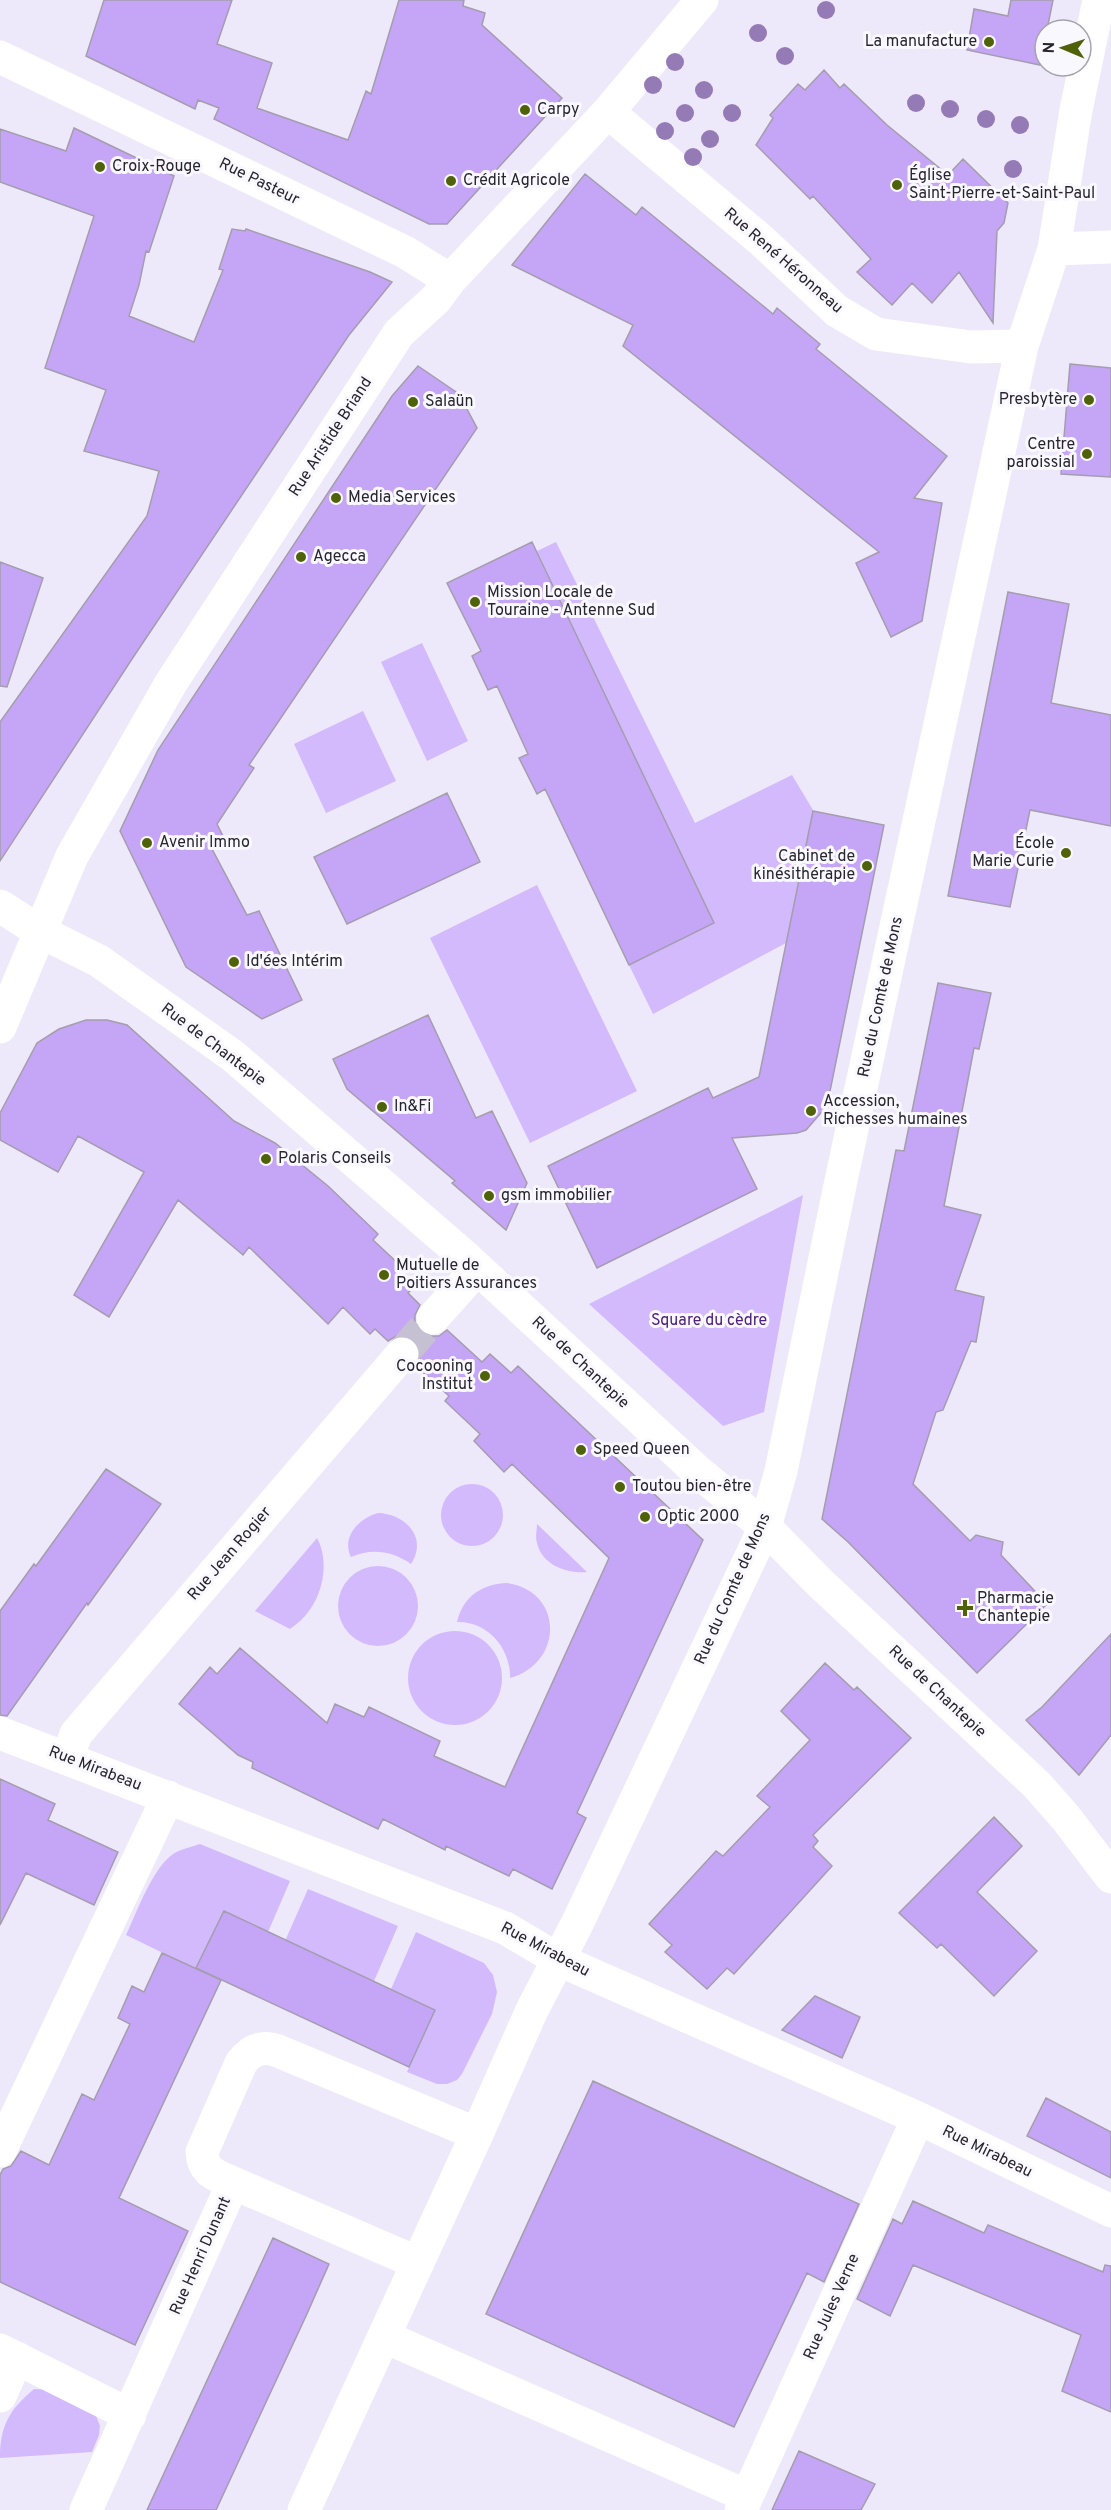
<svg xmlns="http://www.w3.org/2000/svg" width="1111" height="2510" font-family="Overpass,sans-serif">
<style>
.green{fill:#d3bafd}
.building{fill:#c5a6f6;stroke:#a39dae;stroke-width:1.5}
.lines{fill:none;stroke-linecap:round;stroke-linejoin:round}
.minor-tunnel{stroke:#c6c1d2;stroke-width:33;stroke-dasharray:33 16;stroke-linecap:butt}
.minor{stroke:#fff;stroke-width:33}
.tertiary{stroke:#fff;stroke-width:33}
.tree{fill:#957bb5}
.poi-dot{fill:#506209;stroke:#faf8ff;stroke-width:2}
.labels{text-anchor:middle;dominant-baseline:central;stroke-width:6;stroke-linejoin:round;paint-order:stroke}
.poi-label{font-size:16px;fill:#28262c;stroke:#faf8ff;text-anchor:start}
.street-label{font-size:16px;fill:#28262c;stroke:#faf8ff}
.park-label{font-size:16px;fill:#4d217c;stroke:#faf8ff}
</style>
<rect width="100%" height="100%" fill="#eee8fb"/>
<path class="green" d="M 556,542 L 695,823 L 792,775 L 813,810 L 786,943 L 653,1014 L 629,965 L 714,923 L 537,551 Z
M 422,643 L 468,741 L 427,761 L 381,662 Z
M 363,711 L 396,781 L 326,813 L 294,744 Z
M 537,885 L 637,1091 L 530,1143 L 430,938 Z
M 803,1195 L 764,1412 L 723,1426 L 589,1304 Z
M441 1515a31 31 0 1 1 62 0a31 31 0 1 1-62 0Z
M 378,1513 C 406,1514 428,1538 411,1564 C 392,1551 372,1548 351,1557 C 341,1537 359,1518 378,1513 Z
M 537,1524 L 587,1572 C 567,1574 542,1565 537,1543 C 535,1537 537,1530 537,1524 Z
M 317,1538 C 330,1562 323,1596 305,1616 C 301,1621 295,1625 290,1629 L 255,1611 Z
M338 1606a40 40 0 1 1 80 0a40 40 0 1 1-80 0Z
M 507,1583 C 564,1591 564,1663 510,1678 C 511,1649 488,1621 457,1622 C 463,1597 481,1584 507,1583 Z
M408 1678a47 47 0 1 1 94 0a47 47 0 1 1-94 0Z
M 200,1844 L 290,1881 L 268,1932 L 224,1912 L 196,1969 L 126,1935 C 137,1912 152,1869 173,1854 C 181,1849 191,1847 200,1844 Z
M 308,1889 L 398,1926 L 374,1981 L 285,1941 Z
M 416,1932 L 484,1963 L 493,1975 L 497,1992 L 492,2014 L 462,2074 L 457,2080 L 447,2084 L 437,2084 L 407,2072 L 435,2010 L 391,1989 Z
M 34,2389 L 53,2390 L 96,2416 L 100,2426 L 99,2435 L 92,2452 L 0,2458 C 0,2426 9,2410 34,2389 Z"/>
<path class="building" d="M 104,0 L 232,0 L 217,44 L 272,63 L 257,108 L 348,140 L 366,91 L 371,94 L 399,0 L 464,0 L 463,6 L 485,13 L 482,25 L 562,98 L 447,224 L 429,224 L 214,119 L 219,108 L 198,100 L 195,109 L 86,56 Z
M 1011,0 L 1053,0 L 1047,30 L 1045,30 L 1040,65 L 967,50 L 974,9 L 1008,16 Z
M 824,70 L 840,88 L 844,84 L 887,125 L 948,175 L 963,159 L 1008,203 L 1004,223 L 997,231 L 993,323 L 959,272 L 932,303 L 912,283 L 892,305 L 857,272 L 871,259 L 813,196 L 810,199 L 756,145 L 773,118 L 770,115 L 798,84 L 805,90 Z
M 74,128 L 174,176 L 149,252 L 146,251 L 139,285 L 129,316 L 194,342 L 223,270 L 219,269 L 232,229 L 245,231 L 246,229 L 370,272 L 392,282 L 349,335 L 132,659 L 0,861 L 0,722 L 147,516 L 159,471 L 84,451 L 106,390 L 45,368 L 94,216 L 0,182 L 0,129 L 66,151 Z
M 585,174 L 636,215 L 642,207 L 773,314 L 777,308 L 820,344 L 816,349 L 947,456 L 914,498 L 942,503 L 922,621 L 891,637 L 856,563 L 879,552 L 623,346 L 633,325 L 512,265 Z
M 1070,364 L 1111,368 L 1111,477 L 1061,474 Z
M 418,366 L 459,394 L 477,428 L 249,765 L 254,768 L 217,824 L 225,840 L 211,847 L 247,915 L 259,911 L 302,1000 L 262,1019 L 186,967 L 120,831 L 158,750 L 392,396 Z
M 532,542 L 714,923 L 629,965 L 545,789 L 537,794 L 519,758 L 528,754 L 497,686 L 488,690 L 472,656 L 481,651 L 447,583 Z
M 0,562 L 43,578 L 7,687 L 0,686 Z
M 1008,592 L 1069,604 L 1051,703 L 1111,715 L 1111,826 L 1030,810 L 1010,907 L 948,896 Z
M 447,793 L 480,862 L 347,924 L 314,857 Z
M 813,811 L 884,825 L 827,1106 L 806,1130 L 797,1133 L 732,1138 L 757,1189 L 597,1268 L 548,1166 L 708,1088 L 713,1098 L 759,1077 Z
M 938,983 L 991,993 L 979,1049 L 974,1048 L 944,1206 L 981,1215 L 955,1290 L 984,1297 L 976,1342 L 971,1341 L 943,1410 L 936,1412 L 913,1484 L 970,1541 L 976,1535 L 1003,1542 L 1001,1555 L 1047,1604 L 977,1673 L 848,1542 L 822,1519 L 896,1150 L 904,1151 Z
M 428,1015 L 476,1118 L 492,1111 L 527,1183 L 506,1230 L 452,1183 L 455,1181 L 347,1089 L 333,1059 Z
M 86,1020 L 107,1020 L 127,1025 L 234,1121 L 275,1143 L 328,1186 L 378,1234 L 373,1240 L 403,1268 L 398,1273 L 414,1287 L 408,1293 L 420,1305 L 415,1315 L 415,1324 L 420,1332 L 430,1336 L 439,1336 L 447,1330 L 482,1362 L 490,1354 L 511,1373 L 518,1366 L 703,1540 L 577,1813 L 586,1818 L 552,1889 L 513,1869 L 509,1876 L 446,1846 L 445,1850 L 383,1819 L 378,1829 L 252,1768 L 253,1762 L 238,1755 L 179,1704 L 210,1667 L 217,1674 L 240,1648 L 327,1723 L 335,1704 L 364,1717 L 369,1707 L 440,1741 L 434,1756 L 505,1787 L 609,1558 L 512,1464 L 504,1472 L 474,1441 L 480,1434 L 445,1401 L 449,1396 L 416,1366 L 420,1358 L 420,1348 L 414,1339 L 405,1336 L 396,1336 L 388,1341 L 375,1329 L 370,1334 L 343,1307 L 328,1324 L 249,1247 L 243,1255 L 178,1200 L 109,1317 L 74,1295 L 144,1172 L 78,1136 L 58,1172 L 0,1140 L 0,1113 L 37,1043 L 59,1029 Z
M 106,1469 L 161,1504 L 88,1605 L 87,1603 L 7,1716 L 0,1715 L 0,1611 L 34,1564 L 36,1566 Z
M 1111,1634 L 1111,1735 L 1079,1775 L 1026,1720 L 1042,1707 Z
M 825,1663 L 854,1690 L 857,1687 L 911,1738 L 813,1835 L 818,1841 L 813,1847 L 832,1866 L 734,1974 L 727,1968 L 707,1989 L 665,1952 L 672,1945 L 649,1924 L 716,1851 L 723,1856 L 770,1807 L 757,1796 L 810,1740 L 781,1711 Z
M 0,1779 L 55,1804 L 48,1820 L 118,1852 L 94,1905 L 26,1873 L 0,1925 Z
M 994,1817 L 1022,1846 L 977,1892 L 1037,1951 L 994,1996 L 941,1944 L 937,1948 L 899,1913 Z
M 224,1911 L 435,2010 L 409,2067 L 196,1968 Z
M 162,1953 L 221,1980 L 119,2198 L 188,2231 L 135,2345 L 0,2282 L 0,2175 L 3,2169 L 11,2166 L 21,2151 L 49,2165 L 82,2094 L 94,2100 L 130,2024 L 118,2018 L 132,1986 L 144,1992 Z
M 815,1996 L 860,2017 L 842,2058 L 782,2030 Z
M 593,2081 L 859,2204 L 824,2282 L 807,2273 L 734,2427 L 486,2314 Z
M 1046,2098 L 1111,2132 L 1111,2178 L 1027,2136 Z
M 913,2201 L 984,2233 L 988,2225 L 1103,2272 L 1105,2265 L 1111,2266 L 1111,2412 L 1062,2391 L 1081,2335 L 913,2265 L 890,2316 L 857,2299 L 893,2219 L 902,2224 Z
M 273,2238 L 329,2264 L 306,2316 L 216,2510 L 147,2510 Z
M 799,2451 L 875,2484 L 861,2510 L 772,2510 Z"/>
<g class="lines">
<path class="minor-tunnel" d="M 402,1354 L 433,1318"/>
<path class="minor" d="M 0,57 L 405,252 L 450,280
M 608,112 L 761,240 L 837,311 L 876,334 L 971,347 L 1022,346
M 1054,249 L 1111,247
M 0,1027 L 72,856 L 171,683 L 399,333 L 436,299 L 450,280 L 608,112 L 702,0
M 433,1318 L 477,1269
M 0,1733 L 505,1928 L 559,1960 L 918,2118 L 1111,2211
M 67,1759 L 76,1734 L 402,1354
M 0,2151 L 168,1797
M 233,2183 C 216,2175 203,2173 202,2152 L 241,2063 C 251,2050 262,2045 278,2051 L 477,2134
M 385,2337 L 747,2496
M 0,2350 L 130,2415
M 0,2396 L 17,2358
M 86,2510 L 233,2183 L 418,2263
M 304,2510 L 477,2134 L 532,2010 L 577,1924 L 765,1527 L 781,1471 L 843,1171 L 1022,346 L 1054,249 L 1076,110 L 1099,0
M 741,2510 L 918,2118"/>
<path class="tertiary" d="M 0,906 L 39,931 L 99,961 L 233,1056 L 463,1255 L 696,1470 L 765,1527 L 820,1583 L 1037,1785 L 1066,1818 L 1111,1877"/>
</g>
<g class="tree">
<circle cx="826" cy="10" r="9"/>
<circle cx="758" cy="33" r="9"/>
<circle cx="785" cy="56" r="9"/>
<circle cx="675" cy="62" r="9"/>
<circle cx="653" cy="85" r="9"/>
<circle cx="704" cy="90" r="9"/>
<circle cx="916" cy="103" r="9"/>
<circle cx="950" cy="109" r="9"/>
<circle cx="685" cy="113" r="9"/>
<circle cx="732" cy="113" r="9"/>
<circle cx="986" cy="119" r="9"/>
<circle cx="1020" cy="125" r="9"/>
<circle cx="665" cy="131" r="9"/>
<circle cx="710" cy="139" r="9"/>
<circle cx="693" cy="157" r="9"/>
<circle cx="1013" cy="169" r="9"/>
</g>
<g class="poi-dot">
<circle cx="989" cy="42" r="6"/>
<circle cx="525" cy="110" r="6"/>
<circle cx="100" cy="167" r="6"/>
<circle cx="451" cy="181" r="6"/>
<circle cx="897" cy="185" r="6"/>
<circle cx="1089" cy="400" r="6"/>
<circle cx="413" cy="402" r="6"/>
<circle cx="1087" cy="454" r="6"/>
<circle cx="336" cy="498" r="6"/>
<circle cx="301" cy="557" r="6"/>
<circle cx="475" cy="602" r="6"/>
<circle cx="147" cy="843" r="6"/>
<circle cx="1066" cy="853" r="6"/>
<circle cx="867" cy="866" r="6"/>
<circle cx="234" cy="962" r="6"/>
<circle cx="382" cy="1107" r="6"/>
<circle cx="811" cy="1111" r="6"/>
<circle cx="266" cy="1159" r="6"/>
<circle cx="489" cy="1196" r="6"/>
<circle cx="384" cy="1275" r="6"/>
<circle cx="485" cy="1376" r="6"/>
<circle cx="581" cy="1450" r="6"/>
<circle cx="620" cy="1487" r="6"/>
<circle cx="645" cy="1517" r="6"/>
<path d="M962 1599h6v6h6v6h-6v6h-6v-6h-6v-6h6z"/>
</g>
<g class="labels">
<g class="poi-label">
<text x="977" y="42" text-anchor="end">La manufacture</text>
<text x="537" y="110">Carpy</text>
<text x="112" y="167">Croix-Rouge</text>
<text x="909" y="176">Église<tspan x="909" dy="18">Saint-Pierre-et-Saint-Paul</tspan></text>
<text x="463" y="181">Crédit Agricole</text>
<text x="1077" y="400" text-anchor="end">Presbytère</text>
<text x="425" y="402">Salaün</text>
<text x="1075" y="445" text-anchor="end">Centre<tspan x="1075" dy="18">paroissial</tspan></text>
<text x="348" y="498">Media Services</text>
<text x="313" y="557">Agecca</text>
<text x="487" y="593">Mission Locale de<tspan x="487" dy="18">Touraine - Antenne Sud</tspan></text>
<text x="159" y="843">Avenir Immo</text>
<text x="1054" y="844" text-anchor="end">École<tspan x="1054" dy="18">Marie Curie</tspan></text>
<text x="855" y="857" text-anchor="end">Cabinet de<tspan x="855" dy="18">kinésithérapie</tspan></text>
<text x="246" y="962">Id'ées Intérim</text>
<text x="823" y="1102">Accession,<tspan x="823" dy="18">Richesses humaines</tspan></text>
<text x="394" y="1107">In&amp;Fi</text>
<text x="278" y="1159">Polaris Conseils</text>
<text x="501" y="1196">gsm immobilier</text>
<text x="396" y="1266">Mutuelle de<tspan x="396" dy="18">Poitiers Assurances</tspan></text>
<text x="473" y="1367" text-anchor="end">Cocooning<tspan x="473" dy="18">Institut</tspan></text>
<text x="593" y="1450">Speed Queen</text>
<text x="632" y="1487">Toutou bien-être</text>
<text x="657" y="1517">Optic 2000</text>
<text x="977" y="1599">Pharmacie<tspan x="977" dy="18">Chantepie</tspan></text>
</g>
<g class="street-label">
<text transform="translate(259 182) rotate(26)">Rue Pasteur</text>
<text transform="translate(783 261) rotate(41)">Rue René Héronneau</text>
<text transform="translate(331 437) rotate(-57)">Rue Aristide Briand</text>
<text transform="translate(881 997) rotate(-78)">Rue du Comte de Mons</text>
<text transform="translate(213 1045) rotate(37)">Rue de Chantepie</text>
<text transform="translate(580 1363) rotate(43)">Rue de Chantepie</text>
<text transform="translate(230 1554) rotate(-49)">Rue Jean Rogier</text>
<text transform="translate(733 1589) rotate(-66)">Rue du Comte de Mons</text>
<text transform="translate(937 1692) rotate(43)">Rue de Chantepie</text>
<text transform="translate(95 1769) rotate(21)">Rue Mirabeau</text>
<text transform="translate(545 1950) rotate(28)">Rue Mirabeau</text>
<text transform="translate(987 2152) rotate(26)">Rue Mirabeau</text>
<text transform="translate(201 2256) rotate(-66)">Rue Henri Dunant</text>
<text transform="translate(832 2307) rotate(-66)">Rue Jules Verne</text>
</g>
<g class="park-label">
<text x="709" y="1321">Square du cèdre</text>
</g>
</g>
<g transform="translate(1063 48) rotate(272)"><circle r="28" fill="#faf8ff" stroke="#a6a4ab" stroke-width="1.5"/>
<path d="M0-4.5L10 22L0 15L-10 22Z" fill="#506209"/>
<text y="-9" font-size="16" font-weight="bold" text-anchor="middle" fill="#28262c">N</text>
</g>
</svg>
